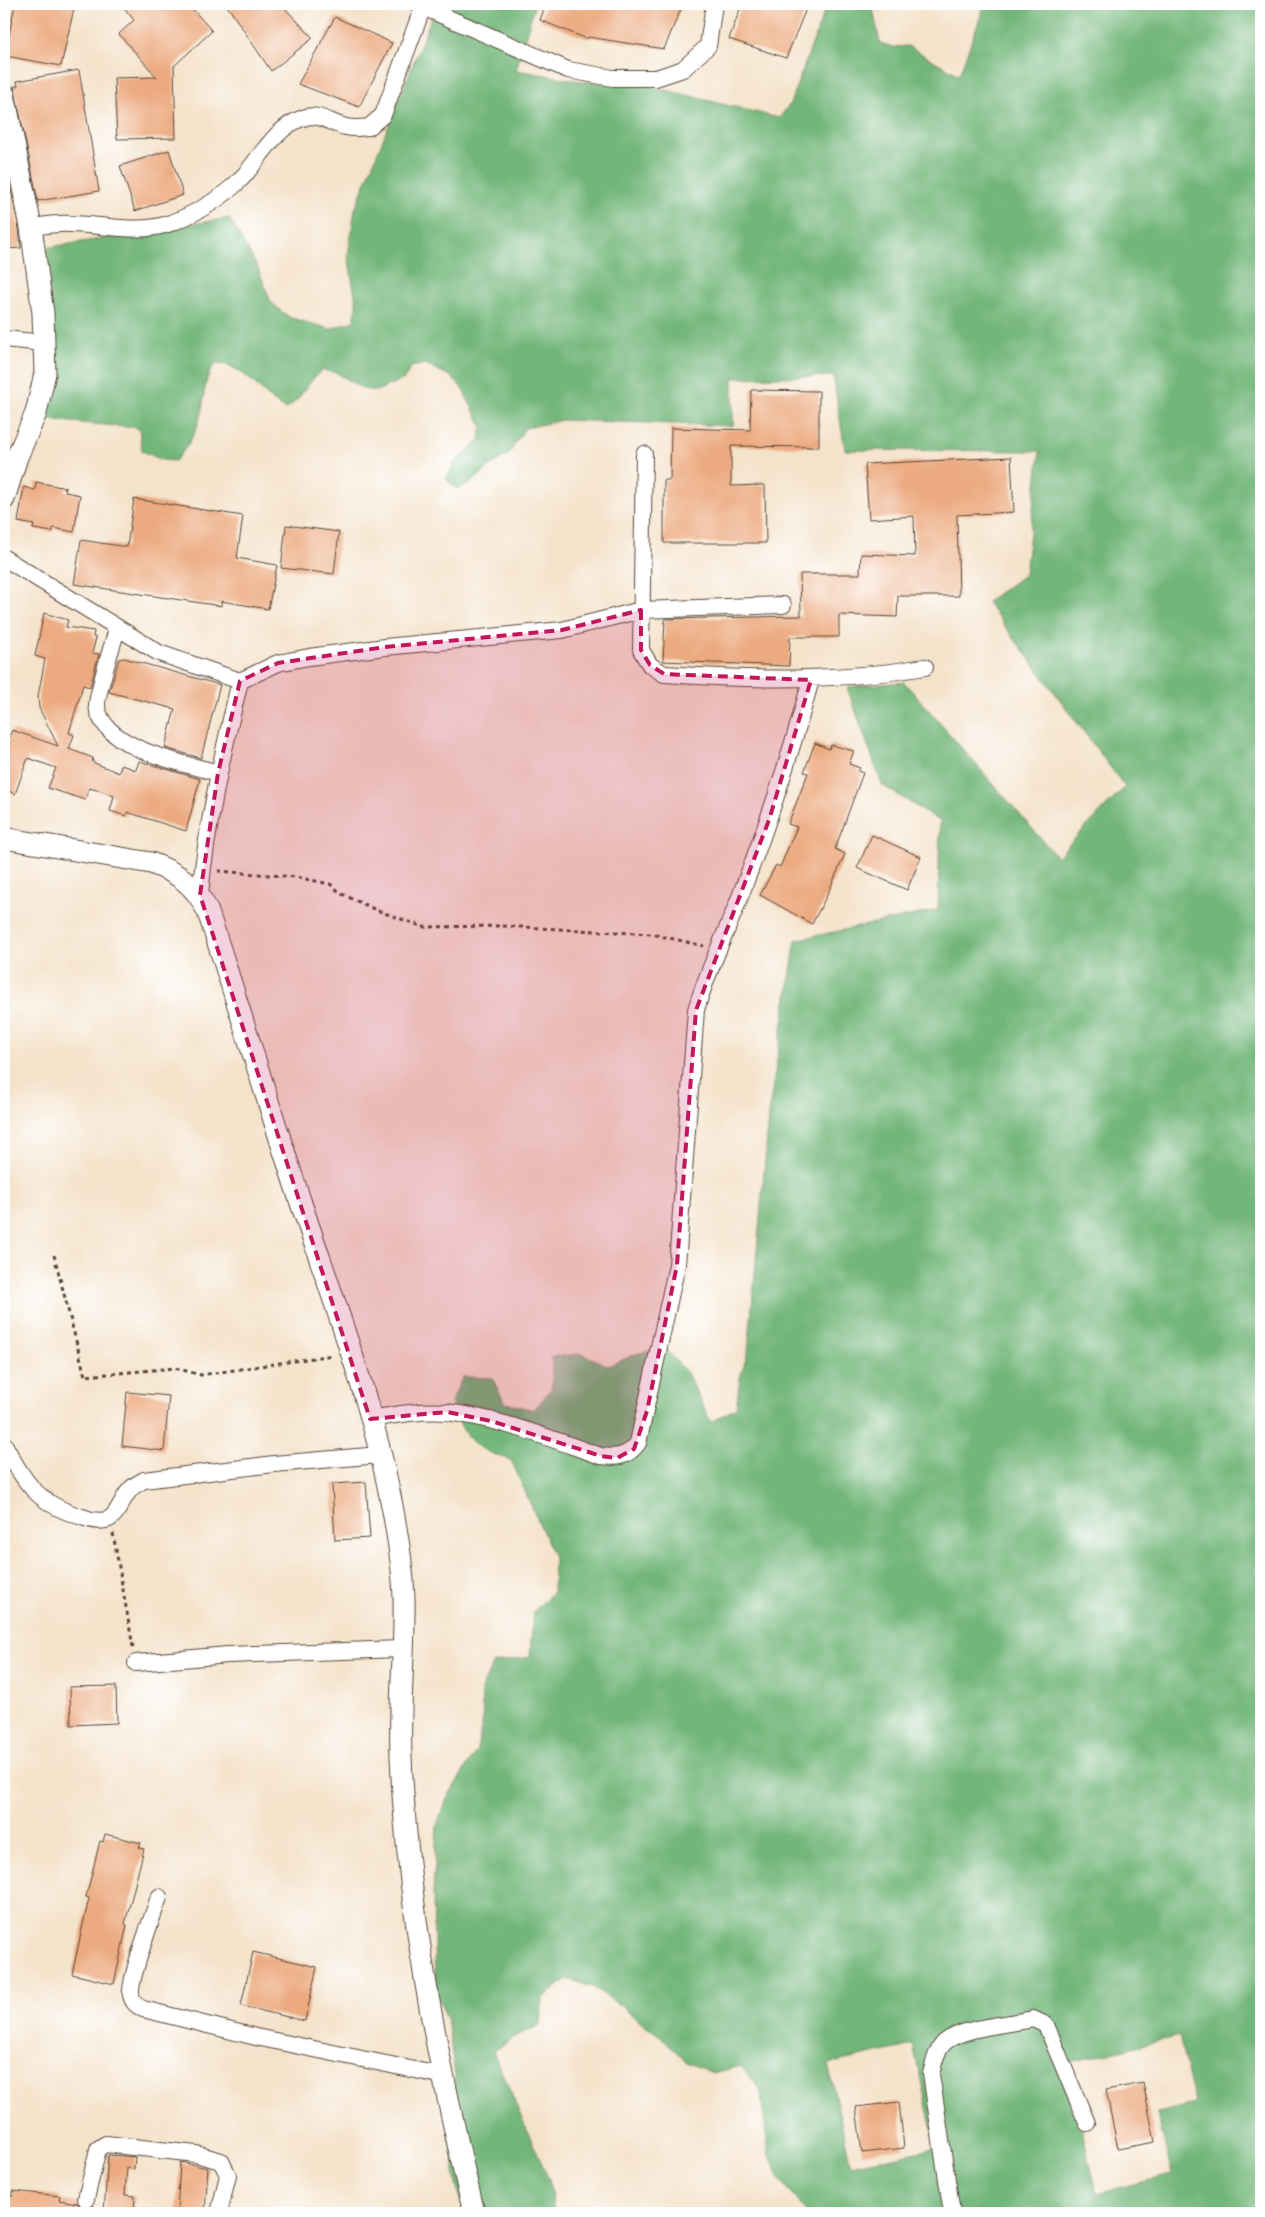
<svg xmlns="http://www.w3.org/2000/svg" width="1265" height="2217" font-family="'Sorts Mill Goudy',serif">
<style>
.forest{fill:#72b679;stroke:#56704c;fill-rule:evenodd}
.building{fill:#ecaa80}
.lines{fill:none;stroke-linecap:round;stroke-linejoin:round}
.minor-casing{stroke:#574638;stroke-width:18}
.tertiary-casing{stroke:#574638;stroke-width:23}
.path{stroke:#574638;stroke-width:3;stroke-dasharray:4 4;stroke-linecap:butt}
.minor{stroke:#fff;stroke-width:16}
.tertiary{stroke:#fff;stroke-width:21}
.marked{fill:#c2185b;fill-opacity:0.2;stroke:#c2185b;stroke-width:4;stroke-dasharray:10 6;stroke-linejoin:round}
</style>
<rect width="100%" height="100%" fill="#fff"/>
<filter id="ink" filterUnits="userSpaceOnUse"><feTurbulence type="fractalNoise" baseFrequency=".02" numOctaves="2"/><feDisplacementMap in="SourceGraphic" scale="10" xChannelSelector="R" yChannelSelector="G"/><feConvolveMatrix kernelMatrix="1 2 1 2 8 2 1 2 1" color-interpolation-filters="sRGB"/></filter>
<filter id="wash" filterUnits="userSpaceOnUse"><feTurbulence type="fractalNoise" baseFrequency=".0096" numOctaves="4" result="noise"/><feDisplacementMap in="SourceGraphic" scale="20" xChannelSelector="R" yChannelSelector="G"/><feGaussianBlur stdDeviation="1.12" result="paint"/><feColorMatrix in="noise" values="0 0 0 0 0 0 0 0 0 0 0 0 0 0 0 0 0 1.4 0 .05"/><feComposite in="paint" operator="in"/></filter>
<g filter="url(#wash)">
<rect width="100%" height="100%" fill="#f4e3cb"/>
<path class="forest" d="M 437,4 L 535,4 L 516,70 L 580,81 L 654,87 L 779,118 L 790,104 L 827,4 L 872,4 L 880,43 L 894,47 L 908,46 L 959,75 L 985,4 L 1261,4 L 1261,2213 L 807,2213 L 780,2179 L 769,2153 L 760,2089 L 741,2066 L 713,2073 L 686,2062 L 665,2040 L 618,2004 L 593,1987 L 567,1979 L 542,1999 L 540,2025 L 514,2037 L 493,2052 L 549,2180 L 554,2213 L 466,2213 L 459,2197 L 450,2139 L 455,2075 L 447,2018 L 435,1992 L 433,1892 L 437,1825 L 447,1798 L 477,1750 L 483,1719 L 481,1689 L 494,1663 L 530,1657 L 533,1612 L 553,1592 L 554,1557 L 511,1460 C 472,1448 465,1440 451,1402 L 463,1377 L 492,1378 L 505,1403 L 534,1410 L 552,1388 L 552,1357 L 583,1354 L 608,1366 L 636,1354 L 664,1347 L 687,1373 L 711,1422 L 736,1408 L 740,1378 L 748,1352 L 770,1104 L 796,940 L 938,910 L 940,821 L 882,785 L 847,687 L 904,682 L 1057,857 L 1125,787 L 987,602 L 1025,574 L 1040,451 L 845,450 L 833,376 L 733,378 L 733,426 L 562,420 L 525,428 L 508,455 L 494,463 L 471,483 L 457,489 L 446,479 L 455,462 L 480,440 L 482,426 L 461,387 L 450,376 L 425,364 L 411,367 L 404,379 L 376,391 L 363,389 L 337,373 L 322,370 C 307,382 302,399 286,409 C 260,395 247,366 216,363 C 202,380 206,393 201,414 C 197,432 187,448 175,461 L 162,460 L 142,451 L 139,428 L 49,420 L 51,364 L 45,248 L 229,218 L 258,268 L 271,302 L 282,312 L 291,318 L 330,329 L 354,321 L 357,307 L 348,255 L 355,209 ZM 1179,2036 L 1195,2104 L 1157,2113 L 1172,2175 L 1097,2193 L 1066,2063 ZM 913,2045 L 936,2148 L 851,2166 L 828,2064 Z"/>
<g id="blocks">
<path class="building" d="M 15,4 L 75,4 L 61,66 L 5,56 Z
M 121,4 L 188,4 L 212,31 L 174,66 L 176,138 L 117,139 L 114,78 L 157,77 L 119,34 L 134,20 Z
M 226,4 L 281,4 L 313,38 L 271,71 Z
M 546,4 L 683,4 L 664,49 L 588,37 L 587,39 L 540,20 Z
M 742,4 L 808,4 L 786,58 L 729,39 Z
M 335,17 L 392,43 L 359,107 L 298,84 Z
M 79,70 L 99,191 L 38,201 L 14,86 L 18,86 L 17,81 Z
M 169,150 L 183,195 L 135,211 L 120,166 Z
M 4,156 L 19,229 L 21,248 L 4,249 Z
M 751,390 L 819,391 L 819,447 L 731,446 L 731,486 L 765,485 L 766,543 L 664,543 L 664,480 L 670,480 L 671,428 L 750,430 Z
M 1011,457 L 1014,512 L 957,515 L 959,596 L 898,596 L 897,617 L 839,615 L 839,637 L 790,637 L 789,666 L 663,661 L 665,619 L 801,616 L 800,574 L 860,574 L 861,554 L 915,556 L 914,516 L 869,519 L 865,464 Z
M 36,482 L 66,488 L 65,492 L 80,495 L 74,532 L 53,528 L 53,532 L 33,529 L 34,525 L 18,522 L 24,487 L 35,490 Z
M 134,499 L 243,516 L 237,558 L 277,565 L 268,609 L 221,601 L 221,606 L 74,584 L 81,540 L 127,547 Z
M 286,525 L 339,532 L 334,574 L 281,568 Z
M 44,613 L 68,620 L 66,627 L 94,631 L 93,637 L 96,638 L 92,653 L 99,654 L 90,687 L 83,685 L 69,733 L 74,735 L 69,749 L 93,758 L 92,762 L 119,773 L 121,765 L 136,770 L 139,761 L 200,779 L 186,831 L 127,812 L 126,816 L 110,811 L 114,796 L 101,791 L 89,788 L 85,800 L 48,788 L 56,768 L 28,758 L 15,794 L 4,789 L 4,752 L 12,730 L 58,746 L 39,708 L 38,696 L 45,659 L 35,656 Z
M 124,658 L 220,685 L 201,758 L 165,748 L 175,709 L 109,692 L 119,659 Z
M 815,743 L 829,749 L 831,745 L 854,751 L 849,764 L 860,768 L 858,771 L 863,773 L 835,849 L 845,854 L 828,893 L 812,924 L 760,895 L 776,865 L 780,867 L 797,827 L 788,824 L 808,773 L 804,772 Z
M 872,835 L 921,857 L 907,890 L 857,868 Z
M 127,1392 L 169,1396 L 164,1451 L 122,1446 Z
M 366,1482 L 370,1538 L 335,1540 L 332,1484 Z
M 116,1686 L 117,1723 L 71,1725 L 70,1687 Z
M 105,1834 L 141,1843 L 139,1848 L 144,1849 L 125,1924 L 127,1925 L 114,1984 L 72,1974 L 89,1898 L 86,1897 L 100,1841 L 103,1842 Z
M 253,1952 L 317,1967 L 305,2021 L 241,2006 Z
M 1143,2083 L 1155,2142 L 1118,2149 L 1106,2090 Z
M 899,2102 L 904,2148 L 862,2153 L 856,2107 Z
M 108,2155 L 135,2157 L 134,2169 L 127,2168 L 125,2195 L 135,2196 L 134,2213 L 104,2213 Z
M 180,2162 L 208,2168 L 205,2213 L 177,2213 Z
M 13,2191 L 60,2196 L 59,2200 L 77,2203 L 83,2209 L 93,2206 L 92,2213 L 4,2213 L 4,2196 L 13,2196 Z"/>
</g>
</g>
<g filter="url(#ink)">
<use href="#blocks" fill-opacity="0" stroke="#574638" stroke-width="1"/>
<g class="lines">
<defs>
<path id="minor" d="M 423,7 L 568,70 L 613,78 L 656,78 L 683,69 L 708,46 L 714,4
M 31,227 C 43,226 56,223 69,224 C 102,224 138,235 171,223 C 197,213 221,199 241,179 C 260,159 275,127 303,118 C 319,112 331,124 346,127 C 354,129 361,128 369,127 L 383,115 L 424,4
M 4,339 L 44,343
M 644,454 L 641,650 L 650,665 L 664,674 C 752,680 838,682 925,667
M 4,558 L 159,653 L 240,681 L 278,663 L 309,657 L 385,647 L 562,630 L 641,610 L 783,605
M 117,629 C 113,643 96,696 97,706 C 102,749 184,763 218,773
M 200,895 C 207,822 223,752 240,681
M 370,1419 C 395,1415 421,1410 446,1412 C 499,1418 551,1439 601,1456 C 617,1458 628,1457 638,1443 L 677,1265 L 696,1010 C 708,968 729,928 744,886 C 770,818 792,750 811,680
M 4,1444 C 24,1481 36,1503 79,1516 C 87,1519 100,1523 109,1519 C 118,1514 122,1499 129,1491 C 132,1486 139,1483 144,1480 L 274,1464 L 380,1455
M 136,1663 L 228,1655 L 402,1649
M 159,1897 C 153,1916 129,1978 131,1995 C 132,2002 137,2006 143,2009 L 256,2037 L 444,2076
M 86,2199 L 98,2149 L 106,2144 L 196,2154 L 221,2161 L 228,2175 L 219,2213
M 952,2213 L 931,2074 C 934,2063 936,2050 945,2042 C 962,2027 1011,2024 1033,2019 L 1046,2025 L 1087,2123"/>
<path id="tertiary" d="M 4,94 L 31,227 L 43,313 L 45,373 L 36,413 L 17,457 L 4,499
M 4,838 L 151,863 C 178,873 196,885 208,912 C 240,1009 269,1108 302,1206 C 337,1311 378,1418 396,1528 C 401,1557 405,1586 404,1615 C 404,1662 399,1709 401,1756 C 407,1910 438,2063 474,2213"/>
</defs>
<use href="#minor" class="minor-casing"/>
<use href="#tertiary" class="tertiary-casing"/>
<path class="path" d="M 218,871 L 296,877 L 330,884 L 342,894 L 376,910 L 424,927 L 502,926 L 652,934 L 704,946
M 54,1255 L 85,1376 L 175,1368 L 201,1375 L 333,1355
M 113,1533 L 133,1647"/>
<use href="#minor" class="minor"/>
<use href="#tertiary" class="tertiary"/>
</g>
</g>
<path class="marked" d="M 641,610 L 641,650 L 650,665 L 664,674 L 811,680 L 769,820 L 696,1010 L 677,1265 L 647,1411 L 634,1449 L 617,1458 L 601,1456 L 491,1421 L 447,1412 L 370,1419 L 200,895 L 218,773 L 240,681 L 278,663 L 385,647 L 562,630 Z"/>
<rect width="1265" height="2217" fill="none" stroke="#fff" stroke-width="20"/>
</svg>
